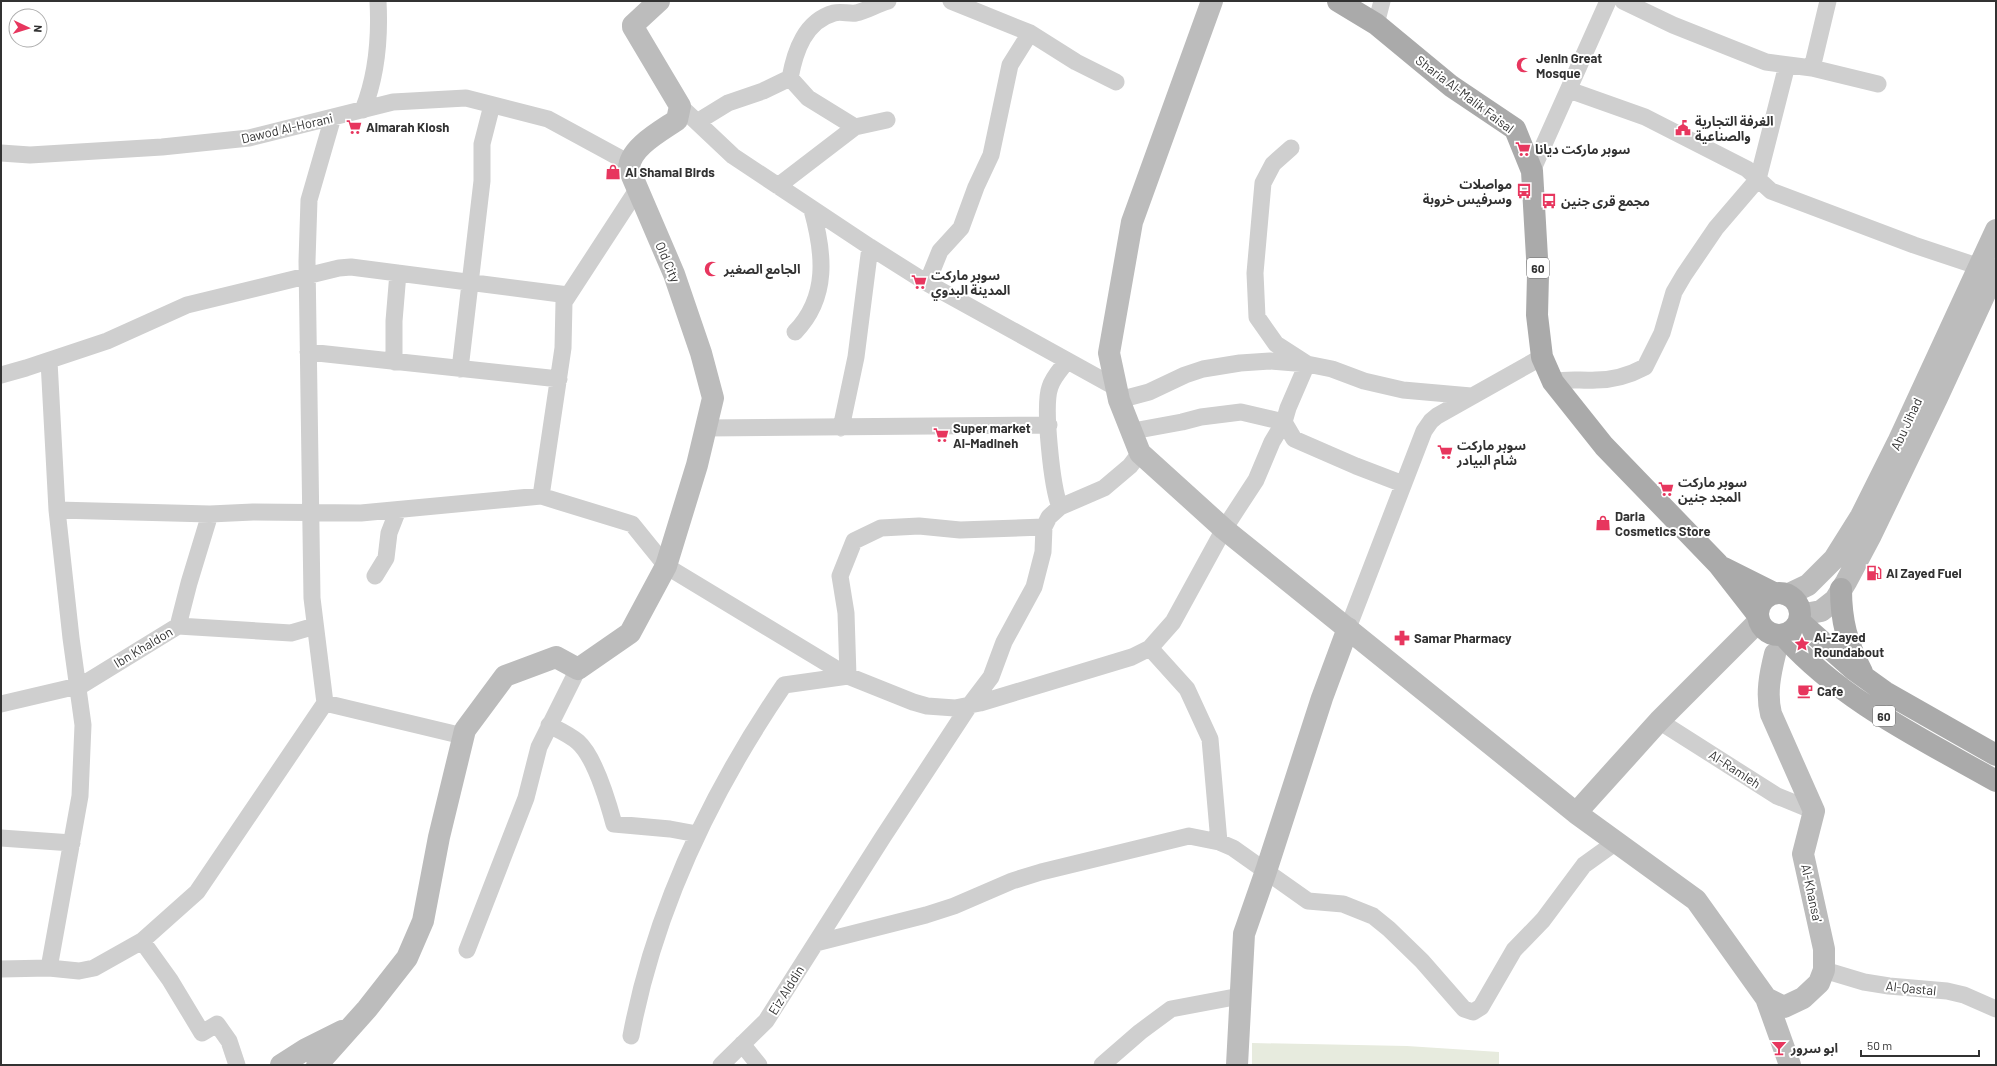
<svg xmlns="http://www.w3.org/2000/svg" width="1997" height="1066" font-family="Barlow,'Noto Sans Arabic',sans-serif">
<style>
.green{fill:#e7ebde}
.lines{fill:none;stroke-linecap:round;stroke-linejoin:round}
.street{stroke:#cfcfcf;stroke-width:17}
.secondary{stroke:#bcbcbc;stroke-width:22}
.primary{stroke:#aaa;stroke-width:22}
.labels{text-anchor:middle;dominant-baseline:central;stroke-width:4;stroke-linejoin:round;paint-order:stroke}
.shield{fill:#fff;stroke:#707070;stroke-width:1}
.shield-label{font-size:12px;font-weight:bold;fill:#323232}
.poi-label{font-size:13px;font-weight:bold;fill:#323232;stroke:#fff;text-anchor:start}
.street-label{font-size:13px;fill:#323232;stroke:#fff}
</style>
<rect width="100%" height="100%" fill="#fff"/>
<path class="green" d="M 1252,1043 L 1407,1046 L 1499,1052 L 1499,1065 L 1252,1065 Z"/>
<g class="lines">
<path class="street" d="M 951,1 L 1030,33 L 1076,62 L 1116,82
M 1623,1 L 1673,25 L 1766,62 L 1812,68 L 1878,84
M 1376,24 L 1382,1
M 1812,68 L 1828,1
M 790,78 L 808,98 L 855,127
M 1569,90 L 1645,117 L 1747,169 L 1771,191 L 1914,245 L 1989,270
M 680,106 L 733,156 L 870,247 L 927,283 L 1115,387
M 363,110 C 377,75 380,38 378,1
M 333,117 L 309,200 L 307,261 L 312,598 L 325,703 L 463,736
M 697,122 L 728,103 L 763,91 L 790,78 C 795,51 805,21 834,13 C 841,11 849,14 856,13 C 866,11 877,4 888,1
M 1,153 L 30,155 L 162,147 L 249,138 L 393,102 L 466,98 L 548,119 L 629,163
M 1532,171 L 1608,1
M 778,186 L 855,127 L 887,120
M 927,283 L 940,251 L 961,228 L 976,187 L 991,155 L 1010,65 L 1030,33
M 795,332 C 829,297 824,253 812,210
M 308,352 L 559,379
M 49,361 L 57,510 L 71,638 L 83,725 L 80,796 L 49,968
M 394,362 L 394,321 L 398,273
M 460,369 L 482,181 L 482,144 L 492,105
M 1,375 L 26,368 L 107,341 L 187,305 L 339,268 L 351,267 L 568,295
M 1553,382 C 1571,378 1579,381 1596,380 C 1613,380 1630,375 1645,367 L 1662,333 L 1674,292 L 1684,275 L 1716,228 L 1758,179 L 1787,65
M 1119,400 L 1149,392 L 1185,375 L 1203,369 L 1240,363 L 1270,361 L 1307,364 L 1332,369 L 1364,381 L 1403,390 L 1471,396
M 706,428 L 1049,425
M 841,428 L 856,357 L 870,247
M 1133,431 L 1182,422 L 1201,417 L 1241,412 L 1284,422 L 1294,439 L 1356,466 L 1403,484
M 541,496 L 563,348 L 564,302 L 637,190
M 1060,507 C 1052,488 1043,406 1050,387 C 1053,377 1061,369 1067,361
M 57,510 L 210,514 L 253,512 L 361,513 L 541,496 L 632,524 L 666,566 L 848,676 L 913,702 L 927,706 L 955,708 L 980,703 L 1132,657 L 1150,648 L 1173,622 L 1224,529 L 1256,480 L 1272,442 L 1284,422 L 1288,408 L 1307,364 L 1276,344 L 1257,317 L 1255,273 L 1263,183 L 1273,164 L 1291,148
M 375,576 L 386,558 L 389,533 L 398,510
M 178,626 L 189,583 L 210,514
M 1348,628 L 1424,431 L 1431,421 L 1437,416 L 1542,357
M 1150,648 L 1187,689 L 1210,739 L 1219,842
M 1,704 L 82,685 L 178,626 L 291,633 L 315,626
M 1659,721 L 1777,796 L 1814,811
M 549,725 C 559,730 570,735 578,742 C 595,757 608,802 614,824 L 670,829 L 697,834
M 1,838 L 72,843
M 142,941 L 170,980 L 202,1033 L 217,1024 L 229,1041 L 237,1065
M 816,943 L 926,915 L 954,906 L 1012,881 L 1041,872 L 1189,836 L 1219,842 L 1233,848 L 1308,901 L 1343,904 L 1373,916 L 1389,929 L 1422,961 L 1464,1009 L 1473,1012 L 1481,1007 L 1514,950 L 1543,920 L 1584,865 L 1616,842
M 467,950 L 526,798 L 539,747 L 578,669
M 1,969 L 49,968 L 79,971 L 94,968 L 142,941 L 197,892 L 325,703
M 1824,970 L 1864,982 L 1889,986 L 1947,991 L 1964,995 L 1996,1009
M 631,1036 C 655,908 711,792 784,685 L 848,676 L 846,613 L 840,576 L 854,541 L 881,528 L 919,526 L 960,530 L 1044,527
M 742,1044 L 759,1065
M 721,1065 L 766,1021 L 883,837 L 969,706 L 991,677 L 1004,642 L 1034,587 L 1043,552 L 1044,527 L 1049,517 L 1060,507 L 1104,488 L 1130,466 L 1140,453
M 1102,1065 L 1140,1032 L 1171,1009 L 1240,996"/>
<path class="secondary" d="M 1212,1 L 1132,222 L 1109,353 L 1119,400 L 1140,453 L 1224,529 L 1576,813 L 1696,900 L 1766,998 L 1790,1065
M 1787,595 L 1808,585 L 1834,559 L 1861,516 L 1898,442 L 1996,230
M 1800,615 L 1821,611 L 1835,600 L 1846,582 L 1871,535 L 1937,398 L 1996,270
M 1576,813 L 1659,721 L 1759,621
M 1766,998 L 1784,1007 L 1803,998 L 1819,983 L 1824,970 L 1824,949 L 1803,854 L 1814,811 L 1771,714 C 1766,694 1770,674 1775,654
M 281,1065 L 306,1049 L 342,1031
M 317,1065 L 367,1009 L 407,958 L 423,921 L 439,837 L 465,730 L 505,676 L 556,657 L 578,669 L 630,633 L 666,566 L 697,465 L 713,398 L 701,353 L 674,274 L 629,169 C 629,148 661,131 677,120 L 680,106 L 633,27 L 633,25 L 659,1
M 1237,1065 L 1244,934 L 1266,871 L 1322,698 L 1348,628"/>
<path class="primary" d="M 1338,1 L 1376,24 L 1451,86 L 1515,129 L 1532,171 L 1538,275 L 1537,315 L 1542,357 L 1553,382 L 1604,446 L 1718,564 L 1757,614
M 1724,568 L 1774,593
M 1841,589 C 1841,621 1847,643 1862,672
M1758 614a21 21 0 1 1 42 0a21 21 0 1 1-42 0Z
M 1799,621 L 1853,669 L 1885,692 L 1996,755
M 1783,635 C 1840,700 1922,739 1996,781"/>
</g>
<defs>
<symbol id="mosque-bare" viewBox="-9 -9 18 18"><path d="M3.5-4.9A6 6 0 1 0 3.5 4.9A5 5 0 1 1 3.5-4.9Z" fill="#e7365e" stroke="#fff" stroke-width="2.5" paint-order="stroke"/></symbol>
<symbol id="supermarket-bare" viewBox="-9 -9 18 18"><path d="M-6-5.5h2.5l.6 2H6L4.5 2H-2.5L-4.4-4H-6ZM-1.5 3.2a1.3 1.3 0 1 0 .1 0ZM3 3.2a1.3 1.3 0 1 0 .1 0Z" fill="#e7365e" stroke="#fff" stroke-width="2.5" paint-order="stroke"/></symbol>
<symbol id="civic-bare" viewBox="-9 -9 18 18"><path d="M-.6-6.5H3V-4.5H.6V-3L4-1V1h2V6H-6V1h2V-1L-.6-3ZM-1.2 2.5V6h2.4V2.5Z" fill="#e7365e" stroke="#fff" stroke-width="2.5" paint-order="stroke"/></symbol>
<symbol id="shop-bare" viewBox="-9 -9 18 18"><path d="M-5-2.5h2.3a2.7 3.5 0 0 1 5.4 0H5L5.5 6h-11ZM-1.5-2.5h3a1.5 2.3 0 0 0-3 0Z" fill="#e7365e" stroke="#fff" stroke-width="2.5" paint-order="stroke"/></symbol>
<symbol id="bus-bare" viewBox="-9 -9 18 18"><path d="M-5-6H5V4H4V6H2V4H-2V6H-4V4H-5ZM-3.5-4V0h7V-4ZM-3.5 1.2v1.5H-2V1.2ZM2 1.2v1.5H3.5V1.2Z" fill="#e7365e" stroke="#fff" stroke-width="2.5" paint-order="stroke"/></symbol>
<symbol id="fuel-bare" viewBox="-9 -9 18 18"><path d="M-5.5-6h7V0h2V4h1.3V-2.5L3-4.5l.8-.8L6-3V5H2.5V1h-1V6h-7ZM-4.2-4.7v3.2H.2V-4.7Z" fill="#e7365e" stroke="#fff" stroke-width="2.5" paint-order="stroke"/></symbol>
<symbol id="pharmacy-bare" viewBox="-9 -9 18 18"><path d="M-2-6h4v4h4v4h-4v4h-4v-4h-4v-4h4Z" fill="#e7365e" stroke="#fff" stroke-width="2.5" paint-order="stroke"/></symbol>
<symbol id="sight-bare" viewBox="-9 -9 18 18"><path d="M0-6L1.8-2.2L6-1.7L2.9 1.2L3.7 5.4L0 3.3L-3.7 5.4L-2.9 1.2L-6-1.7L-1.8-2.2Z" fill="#e7365e" stroke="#fff" stroke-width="2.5" paint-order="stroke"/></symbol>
<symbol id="cafe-bare" viewBox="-9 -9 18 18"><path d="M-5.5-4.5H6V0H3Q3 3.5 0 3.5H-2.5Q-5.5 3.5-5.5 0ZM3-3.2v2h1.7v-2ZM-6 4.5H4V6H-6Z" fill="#e7365e" stroke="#fff" stroke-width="2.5" paint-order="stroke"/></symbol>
<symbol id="bar-bare" viewBox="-9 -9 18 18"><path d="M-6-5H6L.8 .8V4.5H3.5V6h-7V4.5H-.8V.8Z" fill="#e7365e" stroke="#fff" stroke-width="2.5" paint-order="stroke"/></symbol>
</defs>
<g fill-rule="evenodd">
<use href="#mosque-bare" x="1513" y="54" width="22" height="22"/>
<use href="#supermarket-bare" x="343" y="116" width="22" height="22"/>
<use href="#civic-bare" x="1672" y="117" width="22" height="22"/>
<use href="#supermarket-bare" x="1512" y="138" width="22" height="22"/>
<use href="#shop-bare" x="602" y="161" width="22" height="22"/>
<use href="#bus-bare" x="1513" y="180" width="22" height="22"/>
<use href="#bus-bare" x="1538" y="190" width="22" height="22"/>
<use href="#mosque-bare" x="701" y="258" width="22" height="22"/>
<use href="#supermarket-bare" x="908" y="271" width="22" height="22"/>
<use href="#supermarket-bare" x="930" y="424" width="22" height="22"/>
<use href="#supermarket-bare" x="1434" y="441" width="22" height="22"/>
<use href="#supermarket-bare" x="1655" y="478" width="22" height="22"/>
<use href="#shop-bare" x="1592" y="512" width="22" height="22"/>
<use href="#fuel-bare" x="1863" y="562" width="22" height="22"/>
<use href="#pharmacy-bare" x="1391" y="627" width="22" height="22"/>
<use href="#sight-bare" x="1791" y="633" width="22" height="22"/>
<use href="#cafe-bare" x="1794" y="680" width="22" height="22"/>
<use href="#bar-bare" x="1768" y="1037" width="22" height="22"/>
</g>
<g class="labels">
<g class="shield">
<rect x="1527" y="258" width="22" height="20" rx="3"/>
<rect x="1873" y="706" width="22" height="20" rx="3"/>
</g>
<g class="shield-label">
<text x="1538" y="268">60</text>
<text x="1884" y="716">60</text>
</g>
<g class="poi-label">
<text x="1536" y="58">Jenin Great<tspan x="1536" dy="15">Mosque</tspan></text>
<text x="1695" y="121">الغرفة التجارية<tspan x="1695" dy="15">والصناعية</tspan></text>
<text x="366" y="127">Almarah Kiosh</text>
<text x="1535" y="149">سوبر ماركت ديانا</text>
<text x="625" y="172">Al Shamal Birds</text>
<text x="1512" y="184" text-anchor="end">مواصلات<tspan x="1512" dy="15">وسرفيس خروبة</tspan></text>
<text x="1561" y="201">مجمع قرى جنين</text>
<text x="724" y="269">الجامع الصغير</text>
<text x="931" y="275">سوبر ماركت<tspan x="931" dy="15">المدينة البدوي</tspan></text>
<text x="953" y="428">Super market<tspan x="953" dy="15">Al-Madineh</tspan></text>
<text x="1457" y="445">سوبر ماركت<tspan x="1457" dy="15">شام البيادر</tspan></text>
<text x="1678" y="482">سوبر ماركت<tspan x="1678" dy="15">المجد جنين</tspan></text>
<text x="1615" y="516">Daria<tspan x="1615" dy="15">Cosmetics Store</tspan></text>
<text x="1886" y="573">Al Zayed Fuel</text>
<text x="1814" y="637">Al-Zayed<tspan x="1814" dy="15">Roundabout</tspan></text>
<text x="1414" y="638">Samar Pharmacy</text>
<text x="1817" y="691">Cafe</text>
<text x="1791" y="1048">ابو سرور</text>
</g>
<g class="street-label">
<text transform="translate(1465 94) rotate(37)">Sharia Al-Malik Faisal</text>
<text transform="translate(287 128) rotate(-13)">Dawod Al-Horani</text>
<text transform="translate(668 262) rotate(67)">Old City</text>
<text transform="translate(1906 424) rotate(-65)">Abu Jihad</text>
<text transform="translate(143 647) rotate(-31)">Ibn Khaldon</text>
<text transform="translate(1735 769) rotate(33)">Al-Ramleh</text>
<text transform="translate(1812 893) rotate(78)">Al-Khansa'</text>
<text transform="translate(1911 988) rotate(6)">Al-Qastal</text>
<text transform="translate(786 990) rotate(-58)">Eiz Alddin</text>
</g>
</g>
<rect width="1997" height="1066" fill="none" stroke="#323232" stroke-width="4"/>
<g transform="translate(28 28) rotate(94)"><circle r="19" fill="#ffffff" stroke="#adadad"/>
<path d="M0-3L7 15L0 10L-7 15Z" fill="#e7365e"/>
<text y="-6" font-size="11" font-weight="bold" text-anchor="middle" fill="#323232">N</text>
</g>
<path d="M1861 1050v6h118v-6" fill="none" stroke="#323232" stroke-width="2"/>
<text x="1867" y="1050" font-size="12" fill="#323232" stroke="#ffffff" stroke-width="3" paint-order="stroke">50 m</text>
</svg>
